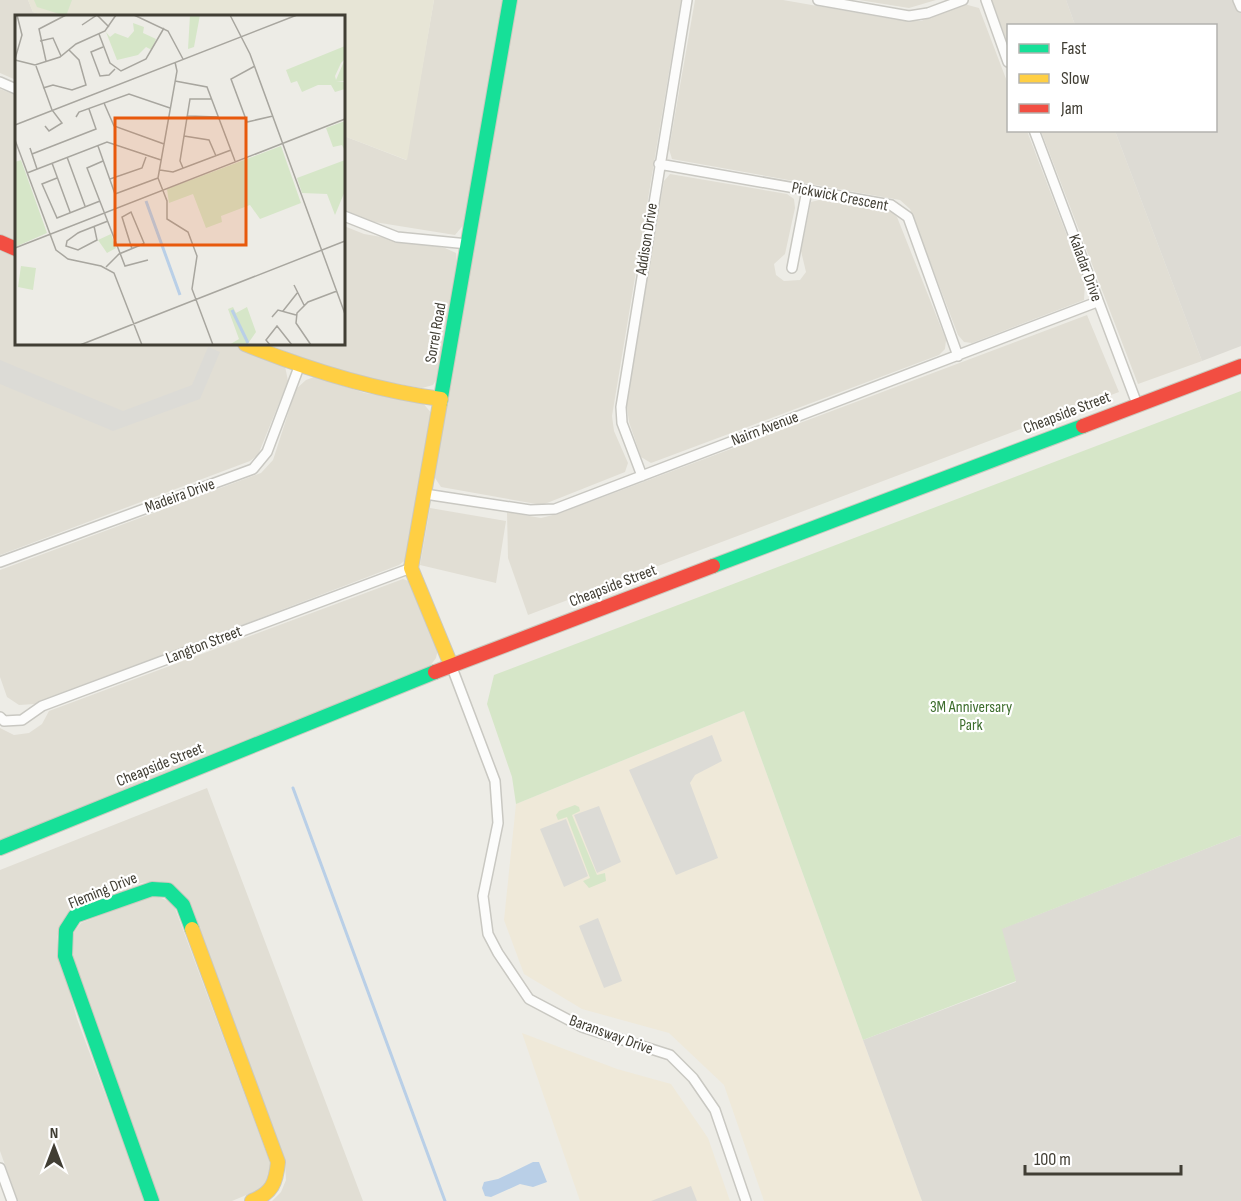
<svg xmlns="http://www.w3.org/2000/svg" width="1241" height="1201" font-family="'Sofia Sans Condensed',sans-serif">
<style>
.residential{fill:#e1ded4}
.commercial{fill:#efe9d9}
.industrial{fill:#dddbd4}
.education{fill:#e7e5d6}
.green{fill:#d6e6c8}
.parking{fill:#dcdbd6}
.water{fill:#b9cfe7}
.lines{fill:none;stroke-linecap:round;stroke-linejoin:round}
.stream{stroke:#b9cfe7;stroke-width:3}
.street-casing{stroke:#c9c8c2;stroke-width:12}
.fast-casing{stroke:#cbc9be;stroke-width:16}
.slow-casing{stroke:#cbc9be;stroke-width:16}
.jam-casing{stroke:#cbc9be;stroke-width:16}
.street{stroke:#fcfcfb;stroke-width:9}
.fast{stroke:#16e098;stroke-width:14}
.slow{stroke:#ffcf43;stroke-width:14}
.jam{stroke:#f24e42;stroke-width:14}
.labels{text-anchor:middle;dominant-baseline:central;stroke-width:4.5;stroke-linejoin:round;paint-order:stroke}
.street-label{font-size:16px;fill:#413e34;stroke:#fff}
.park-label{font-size:16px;fill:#3d6d2d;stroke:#fff}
.inset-river{fill:none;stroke:#b9cfe7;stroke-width:3}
.inset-road{fill:none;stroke:#a8a69f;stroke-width:1.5}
.view{fill:#e8590c;fill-opacity:0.15;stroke:#e8590c;stroke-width:3}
.inset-edge{fill:none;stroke:#413e34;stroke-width:3}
</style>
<rect width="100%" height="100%" fill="#edece6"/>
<path class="residential" d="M 0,0 L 28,0 L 33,12 L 46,16 L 16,16 L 16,80 L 0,73 Z
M 434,0 L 505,0 L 465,223 L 455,235 L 368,221 L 344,211 L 344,136 L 406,160 Z
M 517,0 L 681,0 L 612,416 L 614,431 L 628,463 L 625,472 L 542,505 L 441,487 L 433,475 Z
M 695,0 L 783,0 L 898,20 L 921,21 L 964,4 L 979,8 L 1008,84 L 1008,130 L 1027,131 L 1085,283 L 1084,300 L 972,343 L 964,342 L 958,335 L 910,209 L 900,200 L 672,159 L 669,149 Z
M 859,0 L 936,0 L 909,8 Z
M 992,0 L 1066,0 L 1075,25 L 1008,26 L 1008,44 Z
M 0,89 L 16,95 L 16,244 L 0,237 Z
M 1041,131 L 1115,131 L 1202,361 L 1138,384 Z
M 670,174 L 787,194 L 794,199 L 795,208 L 785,254 L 774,264 L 776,275 L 784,281 L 800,280 L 806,272 L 801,251 L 811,202 L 819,200 L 892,212 L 897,217 L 946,340 L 945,349 L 939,355 L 651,463 L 641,457 L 629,422 L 626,400 L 664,181 Z
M 344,226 L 364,234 L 445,248 L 456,253 L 457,264 L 438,377 L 433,385 L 422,388 L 346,375 L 267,344 L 344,344 Z
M 0,251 L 16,257 L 16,344 L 232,344 L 285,366 L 288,381 L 258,455 L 250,461 L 0,555 Z
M 1087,315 L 1119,392 L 528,615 L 508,558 L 507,512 L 541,518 L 561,513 Z
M 314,377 L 365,393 L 422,402 L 433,415 L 407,559 L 399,565 L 35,704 L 19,705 L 7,697 L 0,677 L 0,570 L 261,473 L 273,460 L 296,389 L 306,380 Z
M 430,508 L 506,521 L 496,583 L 420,565 Z
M 403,579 L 411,582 L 438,649 L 436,658 L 430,666 L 0,840 L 0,728 L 14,735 L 29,733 L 42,724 L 49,711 Z
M 207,788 L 363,1201 L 272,1201 L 281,1192 L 286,1180 L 285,1164 L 185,898 L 173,886 L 159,881 L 141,883 L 69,914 L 61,924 L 57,937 L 58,949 L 77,1019 L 145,1201 L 18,1201 L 0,1151 L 0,870 Z
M 154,895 L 173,903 L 270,1163 L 270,1178 L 261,1189 L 232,1201 L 158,1201 L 72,956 L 72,935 L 81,923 Z"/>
<path class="commercial" d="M 744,711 L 863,1040 L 922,1201 L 764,1201 L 724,1085 L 669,1033 L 582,1009 L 524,974 L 504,920 L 516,804 Z
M 522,1033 L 617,1069 L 671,1084 L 708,1138 L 730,1201 L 580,1201 Z"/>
<path class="industrial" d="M 1066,0 L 1241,0 L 1241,346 L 1202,361 L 1115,131 L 1216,130 L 1216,26 L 1075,25 Z
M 1241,835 L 1241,1201 L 922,1201 L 863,1040 L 1016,982 L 1001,929 Z"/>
<path class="education" d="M 28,0 L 434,0 L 407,160 L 344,136 L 344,16 L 46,16 L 33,12 Z"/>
<path class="green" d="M 34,0 L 72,0 L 66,16 L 37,7 Z
M 1241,391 L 1241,835 L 1002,929 L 1016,981 L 863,1040 L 744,711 L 516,804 L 512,777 L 487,704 L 494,675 Z
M 575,805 L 579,807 L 580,811 L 572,815 L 597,875 L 605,873 L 606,881 L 589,888 L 583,881 L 590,878 L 567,817 L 558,820 L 556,815 L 559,811 Z"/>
<path class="parking" d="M 208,347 L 220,352 L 200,399 L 113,431 L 0,384 L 0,360 L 123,411 L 192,385 Z
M 712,735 L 722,761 L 695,775 L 690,783 L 718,858 L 676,875 L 629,770 Z
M 599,806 L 621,862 L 597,873 L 574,815 Z
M 566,819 L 588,876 L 564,887 L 540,829 Z
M 598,918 L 622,981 L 604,988 L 579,926 Z
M 691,1186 L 697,1201 L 651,1201 Z"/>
<path class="water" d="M 533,1162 L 539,1162 L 547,1182 L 533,1187 L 520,1184 L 491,1197 L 485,1196 L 482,1188 L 484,1182 L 498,1179 Z"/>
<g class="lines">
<path class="stream" d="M 293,788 L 445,1201"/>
<defs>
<path id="street" d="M 818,0 L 909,16 L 928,13 L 963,0
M 986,0 L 1008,62
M 1238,0 L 1241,7
M 0,82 L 16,89
M 1034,130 L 1137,404
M 659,164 L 891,205 L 908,217 L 958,356
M 344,216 L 397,237 L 468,244
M 792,268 L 807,190
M 642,476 L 622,423 L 621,407 L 687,0
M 425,494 L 530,510 L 555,509 L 1097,302
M 0,562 L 253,469 L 267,452 L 299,367
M 451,665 L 495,781 L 498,823 L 483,896 L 488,934 L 498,953 L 529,999 L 582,1027 L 670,1055 L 693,1078 L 715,1110 L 746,1201
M 0,717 L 4,721 L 22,720 L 42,706 L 411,568
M 0,1168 L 12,1201"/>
<path id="fast" d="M 440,403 L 510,0
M 713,566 L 1083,426
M 0,848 L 435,672
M 152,1201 L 65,956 L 66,930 L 75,916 L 152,889 L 168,890 L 183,905 L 192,929"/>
<path id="slow" d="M 245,344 C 309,370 373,390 441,399
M 440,403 L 411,568 L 451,665
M 192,929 L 278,1162 C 276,1183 272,1193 252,1201"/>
<path id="jam" d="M 0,242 L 16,249
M 1083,426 L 1241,366
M 435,672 L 713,566"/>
</defs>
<use href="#street" class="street-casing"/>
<use href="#fast" class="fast-casing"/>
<use href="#slow" class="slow-casing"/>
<use href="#jam" class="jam-casing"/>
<use href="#street" class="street"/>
<use href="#fast" class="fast"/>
<use href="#slow" class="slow"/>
<use href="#jam" class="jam"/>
</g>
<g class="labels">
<g class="street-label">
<text transform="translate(840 197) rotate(11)">Pickwick Crescent</text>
<text transform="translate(647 239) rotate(-81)">Addison Drive</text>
<text transform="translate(1085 268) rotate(70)">Kaladar Drive</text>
<text transform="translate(436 333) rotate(-80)">Sorrel Road</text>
<text transform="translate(1067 413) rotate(-21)">Cheapside Street</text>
<text transform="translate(765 429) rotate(-21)">Nairn Avenue</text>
<text transform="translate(180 496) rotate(-20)">Madeira Drive</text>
<text transform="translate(613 586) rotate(-21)">Cheapside Street</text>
<text transform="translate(204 645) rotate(-21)">Langton Street</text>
<text transform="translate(160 765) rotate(-22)">Cheapside Street</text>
<text transform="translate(103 891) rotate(-22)">Fleming Drive</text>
<text transform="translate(611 1035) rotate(20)">Baransway Drive</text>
</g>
<g class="park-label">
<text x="971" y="707">3M Anniversary<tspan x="971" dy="18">Park</tspan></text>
</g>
</g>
<g transform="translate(15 15)">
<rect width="330" height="330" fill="#edece6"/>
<path d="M 175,0 L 185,0 L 179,32 L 173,34 ZM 118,8 L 129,12 L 128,18 L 141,24 L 137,35 L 131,32 L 123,40 L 102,45 L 91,17 L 95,22 L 100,18 L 113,23 L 119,16 ZM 330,31 L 330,44 L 326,48 L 320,61 L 321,65 L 330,44 L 330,66 L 321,66 L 330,67 L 330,74 L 320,77 L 316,70 L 303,70 L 287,77 L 282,66 L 276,68 L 271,55 ZM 330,106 L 330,136 L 327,130 L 318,132 L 311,113 ZM 266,131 L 286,188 L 245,204 L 235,190 L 206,201 L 207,207 L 191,213 L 178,179 L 154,188 L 152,174 ZM 6,145 L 32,218 L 0,232 L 0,147 ZM 330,145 L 330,176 L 320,200 L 312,179 L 287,178 L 282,163 ZM 96,219 L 101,233 L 92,238 L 83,225 ZM 6,251 L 21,253 L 18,275 L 3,272 ZM 218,292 L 221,298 L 232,292 L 241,317 L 232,330 L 214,330 L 224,324 L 213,294 Z" fill="#d6e6c8"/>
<path class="inset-river" d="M 131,186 L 165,280M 217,295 L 233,328"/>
<path class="inset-road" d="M 119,0 L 153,16 L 168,44M 215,0 L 235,39 L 330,299M 67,10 L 82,0 L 94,12M 84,19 L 95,48 L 106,56 L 131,44 L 149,13M 25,26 L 38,23 L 46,41M 88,32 L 76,37 L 85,61 L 94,60 L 100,54M 0,44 L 7,20 L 2,0M 0,45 L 20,50 L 45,42 L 61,29 L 90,16 L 101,0M 31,46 L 24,14 L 51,0M 160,47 L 162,56 L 143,163 L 152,186 L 152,204 L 173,217 L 182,241 L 177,274 L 198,330M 21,51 L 37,95 L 47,108 L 34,116 L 30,111M 240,51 L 216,64 L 232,107 L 258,101M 160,66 L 192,72 L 220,146M 28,73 L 38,70 L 57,75 L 71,70 L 64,45 L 54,35M 89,88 L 99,111 L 149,129M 173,101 L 203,102M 61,102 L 64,97 L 114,79 L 155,93M 0,110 L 282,0M 169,121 L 194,125 L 201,141M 0,125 L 41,235 L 53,244 L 86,251 L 99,258 L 127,330M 83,131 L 100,179 L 143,163M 15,133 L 22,154M 17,139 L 81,114 L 74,94M 52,142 L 70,191M 88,146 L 72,153 L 110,251 L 133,245M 37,148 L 55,197M 168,153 L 165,146 L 175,84 L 197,84M 145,155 L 158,157 L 216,135M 12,158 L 92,127 L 146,145M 42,163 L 27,169 L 42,203 L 85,186M 95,164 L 127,153 L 131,142M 79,211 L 82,225 L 63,235 L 51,231 L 52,226 L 63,218 L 65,217 L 93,206M 0,233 L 330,104M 91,252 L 104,239 L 128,229 L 129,228 L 116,197 L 107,202 L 117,234M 279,270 L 289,290M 268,296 L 283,277M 257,302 L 263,295 L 281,300M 65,330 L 330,226M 255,330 L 251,325 L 262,311 L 277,330M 296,330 L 281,308 L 282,298 L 293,287 L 322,276"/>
<path class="view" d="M 100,103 L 231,103 L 231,230 L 100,230 Z"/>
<rect width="330" height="330" class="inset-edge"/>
</g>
<rect x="1007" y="24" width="210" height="108" fill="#ffffff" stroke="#b3b2ae" stroke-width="1.5"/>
<rect x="1019" y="44" width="30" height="9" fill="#16e098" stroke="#b3b2ae" stroke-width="1.5"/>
<text x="1061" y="54" font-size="18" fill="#413e34">Fast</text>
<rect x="1019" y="74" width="30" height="9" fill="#ffcf43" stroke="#b3b2ae" stroke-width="1.5"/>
<text x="1061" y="84" font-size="18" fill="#413e34">Slow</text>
<rect x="1019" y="104" width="30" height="9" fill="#f24e42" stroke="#b3b2ae" stroke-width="1.5"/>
<text x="1061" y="114" font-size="18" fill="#413e34">Jam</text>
<g transform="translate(54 1147)" stroke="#ffffff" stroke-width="4.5" paint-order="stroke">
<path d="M0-4.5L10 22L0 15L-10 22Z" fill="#413e34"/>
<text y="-9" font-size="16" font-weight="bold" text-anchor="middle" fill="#413e34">N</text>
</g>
<path d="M1025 1165v9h156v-9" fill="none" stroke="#413e34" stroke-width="3"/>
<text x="1034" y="1165" font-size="18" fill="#413e34" stroke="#ffffff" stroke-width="4.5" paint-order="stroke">100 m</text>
</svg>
